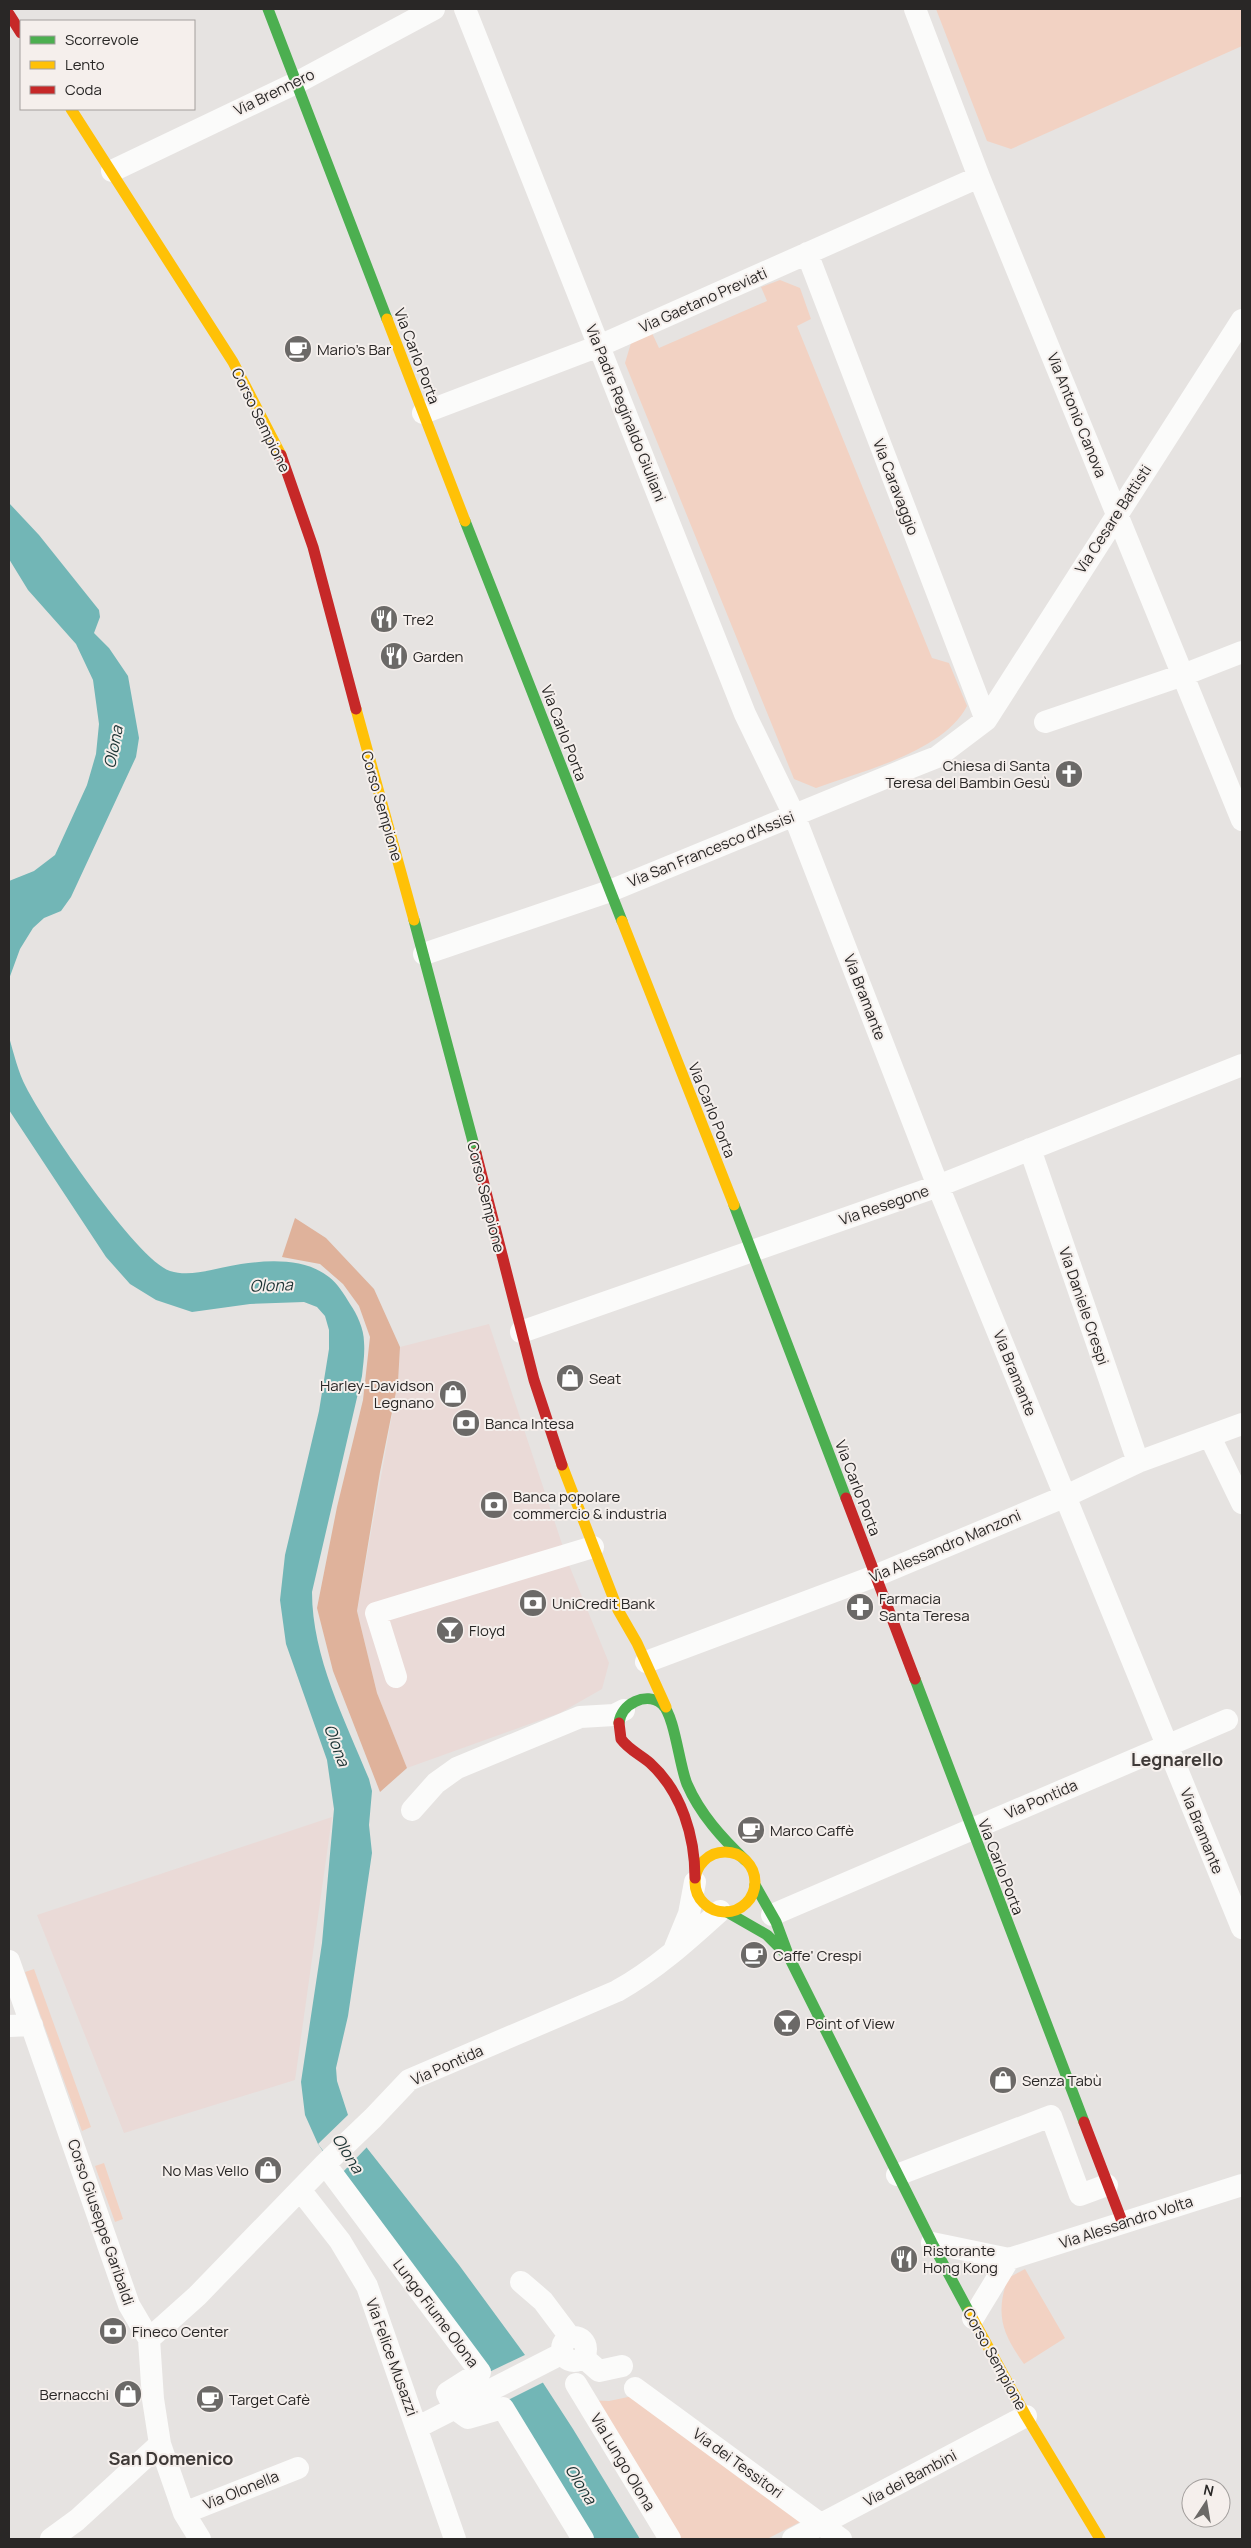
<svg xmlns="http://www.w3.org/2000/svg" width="1251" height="2548" font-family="Manrope,sans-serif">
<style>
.commercial{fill:#eadad7}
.green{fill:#f2d2c3}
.forest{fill:#dfb29b}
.water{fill:#72b6b6}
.pier{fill:#e6e3e1}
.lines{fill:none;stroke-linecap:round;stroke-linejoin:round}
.street{stroke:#fbfbfa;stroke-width:22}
.fast{stroke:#4caf50;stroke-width:11}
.slow{stroke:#ffc107;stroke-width:11}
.jam{stroke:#c62828;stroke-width:11}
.labels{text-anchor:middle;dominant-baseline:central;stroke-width:4;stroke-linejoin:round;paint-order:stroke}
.street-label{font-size:15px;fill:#292726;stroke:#f5efec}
.poi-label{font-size:15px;fill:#292726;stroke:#f5efec;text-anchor:start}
.water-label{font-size:16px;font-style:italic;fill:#1b3232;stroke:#f5efec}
.quarter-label{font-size:18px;font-weight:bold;fill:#3f3a38;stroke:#f5efec}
</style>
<rect width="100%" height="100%" fill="#e6e3e1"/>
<path class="commercial" d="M 489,1324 L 569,1565 L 609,1663 L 602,1689 L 560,1713 L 407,1768 L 377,1693 L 357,1611 L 398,1382 L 400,1347 Z
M 332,1817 L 295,2080 L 124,2133 L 37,1915 Z"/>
<path class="green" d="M 936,9 L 1242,9 L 1242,46 L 1011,149 L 987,141 Z
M 780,280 L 800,288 L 811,319 L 797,326 L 932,658 L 949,663 L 967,706 C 943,752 862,771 816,788 L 794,779 L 625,363 L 631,343 L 652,333 L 659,348 L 767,301 L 761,287 Z
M 34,1969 L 91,2127 L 82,2131 L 25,1972 Z
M 104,2163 L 123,2219 L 115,2222 L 95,2166 Z
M 1025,2269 L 1065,2338 L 1024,2364 C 1002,2333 995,2314 1008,2278 Z
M 633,2396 L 800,2522 L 767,2539 L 676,2539 L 583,2400 L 609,2401 Z"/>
<path class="forest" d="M 295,1218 L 326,1238 L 374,1289 L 400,1347 L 398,1382 L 380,1472 L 357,1611 L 377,1693 L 407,1768 L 380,1792 L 333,1671 L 317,1608 L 337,1507 L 363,1400 L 370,1337 L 359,1306 L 343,1284 L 320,1264 L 282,1257 Z"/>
<path class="water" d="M 9,503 L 39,535 L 99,610 L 100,617 L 94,633 L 109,648 L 128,676 L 139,738 L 136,757 L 71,897 L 61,911 L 44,918 L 33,928 L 20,949 L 9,979 L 9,881 L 34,871 L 55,855 L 87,785 L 96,754 L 99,724 L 93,680 L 76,644 L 28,590 L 9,559 Z
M 9,1037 C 14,1054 18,1072 26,1087 C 44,1123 136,1259 170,1271 C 192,1278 219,1267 241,1264 C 269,1260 305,1258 329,1277 C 338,1284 344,1294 350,1304 C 357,1314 364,1329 364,1342 C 365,1354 363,1365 362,1376 L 312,1592 C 312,1657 345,1720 369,1779 L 372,1791 L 369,1825 L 372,1853 L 348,2016 L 336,2068 L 337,2081 L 348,2115 L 367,2148 L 459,2265 L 525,2355 L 573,2429 L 640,2539 L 589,2539 L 318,2144 L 305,2115 L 301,2082 L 322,1943 L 334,1809 L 327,1760 L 286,1644 L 280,1600 L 285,1555 L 319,1411 L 329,1349 L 329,1330 L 325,1316 L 317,1307 L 304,1302 L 250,1304 L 192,1312 L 156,1300 L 130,1284 L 106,1257 L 9,1110 Z"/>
<path class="pier" d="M 350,2113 L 368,2146 L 341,2174 L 318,2144 Z
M 527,2354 L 546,2381 L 502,2403 L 483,2375 Z"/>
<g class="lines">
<path class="street" d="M 465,9 L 745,714 L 794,815 L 938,1186 L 1242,1928
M 915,9 L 979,177 L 1242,820
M 112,171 L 298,82 L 434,9
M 807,253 L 986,720
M 423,413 L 599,346 L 979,177
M 1045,722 L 1183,675 L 1242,652
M 424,954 L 610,891 L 909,768 L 937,757 L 986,720 L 1242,320
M 1030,1149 L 1138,1462
M 521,1332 L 938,1186 L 1242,1065
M 1210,1437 L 1242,1503
M 646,1662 L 875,1576 L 1066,1496 L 1138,1462 L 1242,1424
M 396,1677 L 376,1613 L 593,1547
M 412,1810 L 436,1783 L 457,1768 L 580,1717 L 614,1715 L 624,1710
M 772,1915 L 1227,1720
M 675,1948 L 689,1914 L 695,1882
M 9,1961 L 129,2305 L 149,2339 L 153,2399 L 160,2444 L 184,2513 L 200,2539
M 9,2026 L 32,2025
M 325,2164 L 480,2372 L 447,2393 L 454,2408 L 468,2418 L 503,2408 L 583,2539
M 897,2175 L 1051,2116 L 1080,2195 L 1107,2185
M 301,2191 L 340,2241 L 367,2286 L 455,2539
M 932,2243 L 1009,2259 L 1242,2185
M 521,2282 L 543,2301 L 570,2337
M 973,2318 L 1009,2259
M562 2349a12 12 0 1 1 24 0a12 12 0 1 1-24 0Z
M 149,2339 L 197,2296 L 325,2164 L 373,2118 L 409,2080 L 617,1991 C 655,1970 688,1940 720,1911
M 583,2357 L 599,2371 L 622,2366
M 576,2384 L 670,2539
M 635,2388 L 841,2539
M 418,2427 L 563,2353
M 184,2513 L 298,2468
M 51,2539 L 77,2520 L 160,2444
M 793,2539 L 1026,2416"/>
<path class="fast" d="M 268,9 L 387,319
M 465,521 L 622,921
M 414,920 L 476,1153
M 734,1205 L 846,1498
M 915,1679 L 1084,2122
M 619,1723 C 621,1704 646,1691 662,1704 C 675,1716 679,1765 687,1784 C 700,1814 722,1838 745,1860
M 755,1885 L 776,1922 L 789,1957 L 932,2243 L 969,2312
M 727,1912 L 767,1935 L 786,1954"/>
<path class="slow" d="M 71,109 L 233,362 L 281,455
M 387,319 L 465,521
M 356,709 L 414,920
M 622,921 L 734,1205
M 562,1465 L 618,1610 L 637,1643 L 666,1707
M695 1882a30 30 0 1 1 60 0a30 30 0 1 1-60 0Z
M 969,2312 L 1026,2416 L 1100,2539"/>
<path class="jam" d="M 9,14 L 21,33
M 281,455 L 313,547 L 356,709
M 476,1153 L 534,1380 L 562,1465
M 846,1498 L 915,1679
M 619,1723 L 621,1739 C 629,1750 641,1755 650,1763 C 682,1792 695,1837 695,1878
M 1084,2122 L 1123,2224"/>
</g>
<defs>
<symbol id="cafe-disc" viewBox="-11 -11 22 22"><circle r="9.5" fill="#6b6967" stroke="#f5efec"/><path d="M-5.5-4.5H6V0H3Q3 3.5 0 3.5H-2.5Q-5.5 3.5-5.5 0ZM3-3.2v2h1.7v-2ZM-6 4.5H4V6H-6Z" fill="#fff"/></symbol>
<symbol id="restaurant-disc" viewBox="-11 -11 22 22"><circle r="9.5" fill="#6b6967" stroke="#f5efec"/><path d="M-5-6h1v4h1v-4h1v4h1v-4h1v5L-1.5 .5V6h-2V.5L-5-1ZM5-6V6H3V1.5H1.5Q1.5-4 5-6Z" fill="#fff"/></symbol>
<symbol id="church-disc" viewBox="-11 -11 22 22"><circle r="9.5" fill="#6b6967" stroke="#f5efec"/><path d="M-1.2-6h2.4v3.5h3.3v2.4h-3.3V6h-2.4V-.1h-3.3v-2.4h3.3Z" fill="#fff"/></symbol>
<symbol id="shop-disc" viewBox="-11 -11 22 22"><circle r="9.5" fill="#6b6967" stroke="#f5efec"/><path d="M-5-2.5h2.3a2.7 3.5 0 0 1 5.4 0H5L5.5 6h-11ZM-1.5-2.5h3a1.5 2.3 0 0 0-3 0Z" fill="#fff"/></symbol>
<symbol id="bank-disc" viewBox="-11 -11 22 22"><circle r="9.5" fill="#6b6967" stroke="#f5efec"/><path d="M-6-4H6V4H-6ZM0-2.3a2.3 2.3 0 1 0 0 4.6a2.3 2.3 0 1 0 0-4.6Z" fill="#fff"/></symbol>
<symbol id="pharmacy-disc" viewBox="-11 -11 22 22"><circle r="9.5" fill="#6b6967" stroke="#f5efec"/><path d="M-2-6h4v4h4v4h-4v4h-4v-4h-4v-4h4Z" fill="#fff"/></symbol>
<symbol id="bar-disc" viewBox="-11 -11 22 22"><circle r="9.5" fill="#6b6967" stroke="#f5efec"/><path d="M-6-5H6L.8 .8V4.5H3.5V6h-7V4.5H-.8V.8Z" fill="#fff"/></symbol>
</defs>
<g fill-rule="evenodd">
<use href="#cafe-disc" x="282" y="333" width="32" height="32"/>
<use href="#restaurant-disc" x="368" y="603" width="32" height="32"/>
<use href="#restaurant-disc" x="378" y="640" width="32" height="32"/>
<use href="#church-disc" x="1053" y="758" width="32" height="32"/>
<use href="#shop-disc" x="554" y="1362" width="32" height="32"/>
<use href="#shop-disc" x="437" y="1378" width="32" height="32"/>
<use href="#bank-disc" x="450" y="1407" width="32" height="32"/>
<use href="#bank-disc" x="478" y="1489" width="32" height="32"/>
<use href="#bank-disc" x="517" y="1587" width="32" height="32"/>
<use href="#pharmacy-disc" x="844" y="1591" width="32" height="32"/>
<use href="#bar-disc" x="434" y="1614" width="32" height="32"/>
<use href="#cafe-disc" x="735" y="1814" width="32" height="32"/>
<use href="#cafe-disc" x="738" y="1939" width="32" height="32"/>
<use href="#bar-disc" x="771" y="2007" width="32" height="32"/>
<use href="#shop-disc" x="987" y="2064" width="32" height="32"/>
<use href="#shop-disc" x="252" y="2154" width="32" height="32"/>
<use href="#restaurant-disc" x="888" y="2243" width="32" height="32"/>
<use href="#bank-disc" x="97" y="2315" width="32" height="32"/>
<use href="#shop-disc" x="112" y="2378" width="32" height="32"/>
<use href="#cafe-disc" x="194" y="2383" width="32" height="32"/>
</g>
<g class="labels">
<g class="street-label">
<text transform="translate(274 92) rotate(-26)">Via Brennero</text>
<text transform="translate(703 300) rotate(-24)">Via Gaetano Previati</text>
<text transform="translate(417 356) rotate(69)">Via Carlo Porta</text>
<text transform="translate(626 413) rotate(68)">Via Padre Reginaldo Giuliani</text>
<text transform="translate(1077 415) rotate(68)">Via Antonio Canova</text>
<text transform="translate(261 420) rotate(64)">Corso Sempione</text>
<text transform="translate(896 487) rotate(69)">Via Caravaggio</text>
<text transform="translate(1113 519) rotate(-57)">Via Cesare Battisti</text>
<text transform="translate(564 733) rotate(69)">Via Carlo Porta</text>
<text transform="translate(382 806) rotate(74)">Corso Sempione</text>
<text transform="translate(711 849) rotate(-22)">Via San Francesco d'Assisi</text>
<text transform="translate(865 997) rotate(69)">Via Bramante</text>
<text transform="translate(712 1110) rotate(68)">Via Carlo Porta</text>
<text transform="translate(486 1197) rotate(76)">Corso Sempione</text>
<text transform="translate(884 1205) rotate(-19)">Via Resegone</text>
<text transform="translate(1084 1306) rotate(71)">Via Daniele Crespi</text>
<text transform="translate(1015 1373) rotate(68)">Via Bramante</text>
<text transform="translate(858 1488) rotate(69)">Via Carlo Porta</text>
<text transform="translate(945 1546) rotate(-23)">Via Alessandro Manzoni</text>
<text transform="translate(1041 1799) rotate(-23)">Via Pontida</text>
<text transform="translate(1202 1831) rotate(68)">Via Bramante</text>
<text transform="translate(1001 1867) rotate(69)">Via Carlo Porta</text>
<text transform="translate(447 2065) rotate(-24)">Via Pontida</text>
<text transform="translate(101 2222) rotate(71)">Corso Giuseppe Garibaldi</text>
<text transform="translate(1126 2222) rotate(-18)">Via Alessandro Volta</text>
<text transform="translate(436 2313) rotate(53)">Lungo Fiume Olona</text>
<text transform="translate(392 2357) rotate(70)">Via Felice Musazzi</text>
<text transform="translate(995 2359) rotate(61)">Corso Sempione</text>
<text transform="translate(623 2462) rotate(59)">Via Lungo Olona</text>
<text transform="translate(738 2463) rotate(36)">Via dei Tessitori</text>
<text transform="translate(910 2478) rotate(-28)">Via dei Bambini</text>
<text transform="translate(241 2490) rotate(-22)">Via Olonella</text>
</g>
<g class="poi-label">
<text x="317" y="349">Mario's Bar</text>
<text x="403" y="619">Tre2</text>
<text x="413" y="656">Garden</text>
<text x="1050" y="765" text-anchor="end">Chiesa di Santa<tspan x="1050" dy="17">Teresa del Bambin Gesù</tspan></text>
<text x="589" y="1378">Seat</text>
<text x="434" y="1385" text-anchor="end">Harley-Davidson<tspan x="434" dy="17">Legnano</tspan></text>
<text x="485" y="1423">Banca Intesa</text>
<text x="513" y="1496">Banca popolare<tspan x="513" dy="17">commercio &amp; industria</tspan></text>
<text x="879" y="1598">Farmacia<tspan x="879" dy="17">Santa Teresa</tspan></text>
<text x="552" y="1603">UniCredit Bank</text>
<text x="469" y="1630">Floyd</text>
<text x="770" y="1830">Marco Caffè</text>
<text x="773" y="1955">Caffe' Crespi</text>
<text x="806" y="2023">Point of View</text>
<text x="1022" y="2080">Senza Tabù</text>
<text x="249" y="2170" text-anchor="end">No Mas Vello</text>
<text x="923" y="2250">Ristorante<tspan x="923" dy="17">Hong Kong</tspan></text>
<text x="132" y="2331">Fineco Center</text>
<text x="109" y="2394" text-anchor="end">Bernacchi</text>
<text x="229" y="2399">Target Cafè</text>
</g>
<g class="water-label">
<text transform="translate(113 747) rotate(-79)">Olona</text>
<text transform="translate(271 1285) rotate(-2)">Olona</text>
<text transform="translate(337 1745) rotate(69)">Olona</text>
<text transform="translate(348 2153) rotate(58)">Olona</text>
<text transform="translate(581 2484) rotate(58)">Olona</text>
</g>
<g class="quarter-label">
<text x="1177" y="1759">Legnarello</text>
<text x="171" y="2458">San Domenico</text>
</g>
</g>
<rect width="1251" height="2548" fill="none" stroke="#292726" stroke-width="20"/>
<rect x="20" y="20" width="175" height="90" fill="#f5efec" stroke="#a39f9d"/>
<rect x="30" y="36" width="25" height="8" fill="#4caf50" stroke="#a39f9d"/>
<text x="65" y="45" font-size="15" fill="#292726">Scorrevole</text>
<rect x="30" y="61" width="25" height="8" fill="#ffc107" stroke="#a39f9d"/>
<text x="65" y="70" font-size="15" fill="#292726">Lento</text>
<rect x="30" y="86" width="25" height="8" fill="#c62828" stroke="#a39f9d"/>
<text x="65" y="95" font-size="15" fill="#292726">Coda</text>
<g transform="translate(1206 2503) rotate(12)"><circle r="24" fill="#f5efec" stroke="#a39f9d"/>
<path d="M0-4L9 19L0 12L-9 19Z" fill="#6b6967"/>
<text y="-8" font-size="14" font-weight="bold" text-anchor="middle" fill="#292726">N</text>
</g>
</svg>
